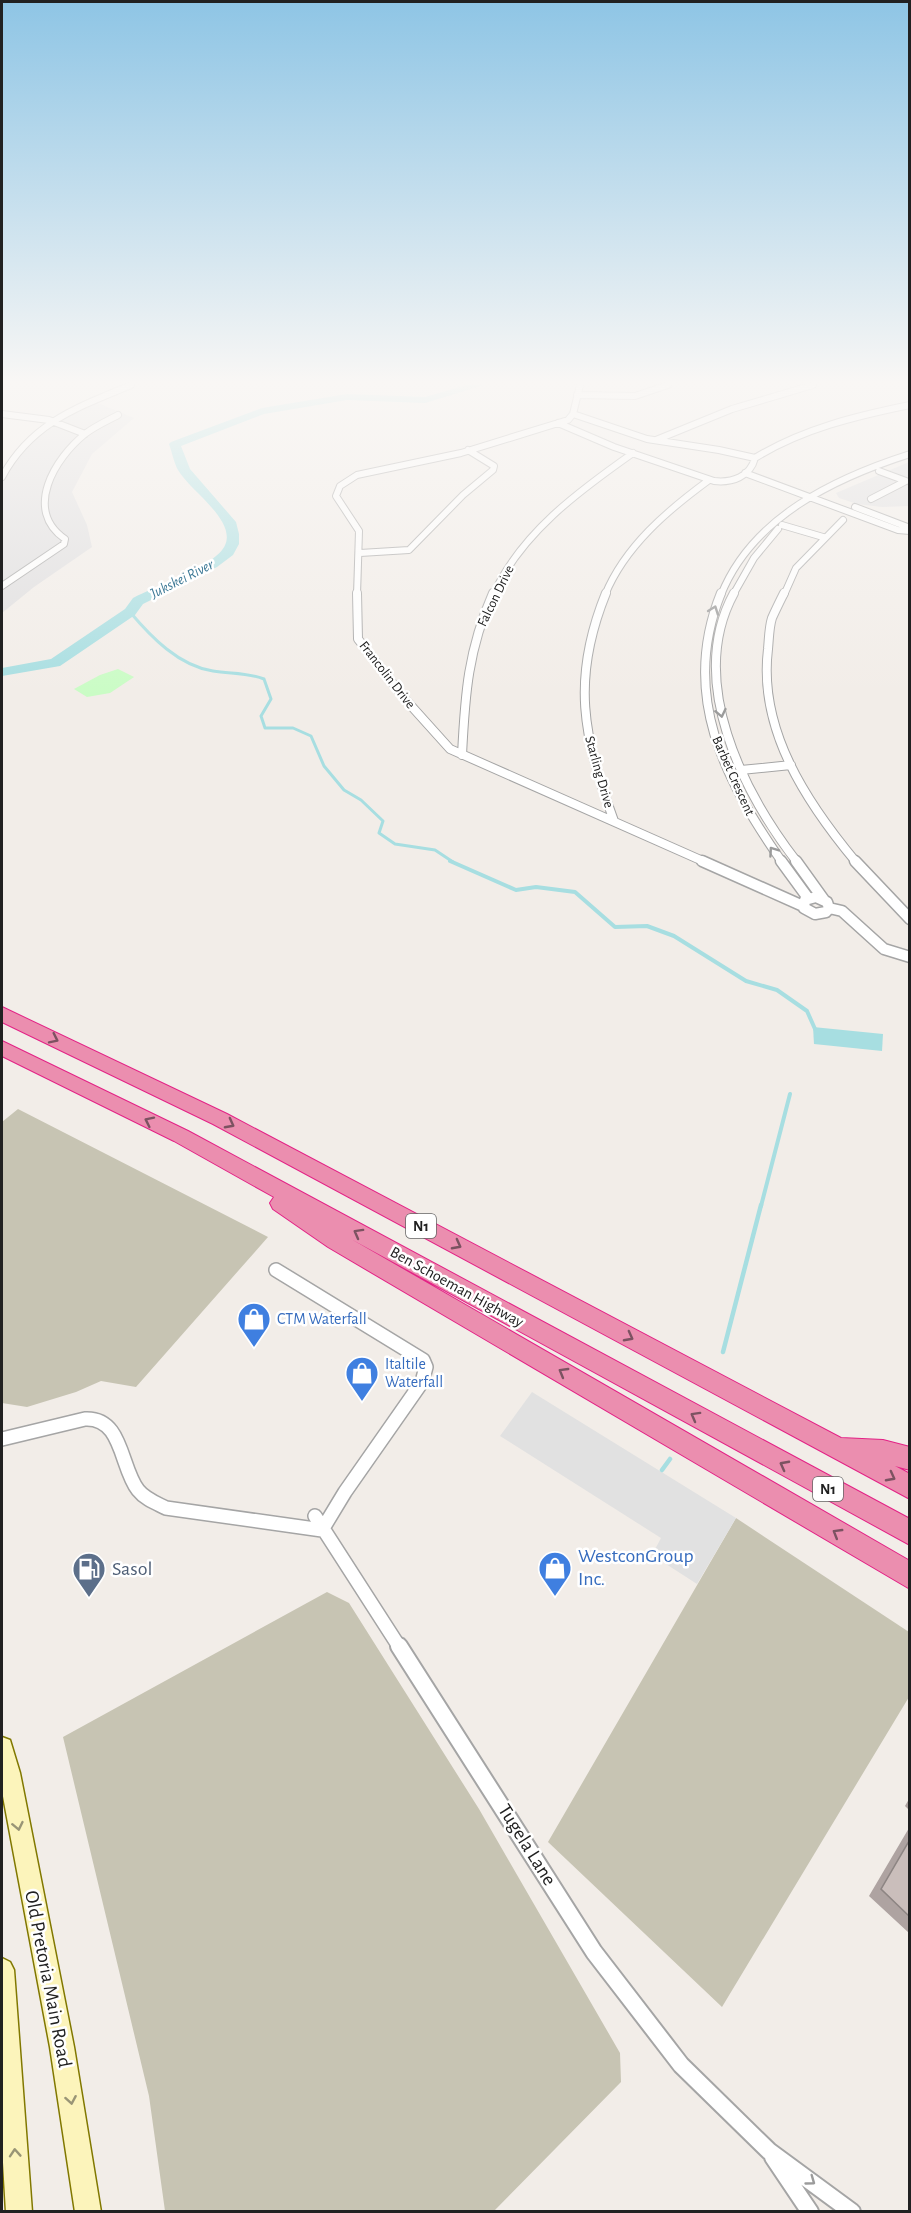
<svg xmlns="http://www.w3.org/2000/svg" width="911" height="2213" font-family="'Alegreya Sans',sans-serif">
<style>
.residential{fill:#dfdedf}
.construction{fill:#c7c4b3}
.park{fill:#cafcc5}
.parking{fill:#e1e1e1}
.water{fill:#a7dee1}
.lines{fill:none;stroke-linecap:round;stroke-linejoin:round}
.stream-far2{stroke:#a7dee1;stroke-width:3}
.stream-far1{stroke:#a7dee1;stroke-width:4}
.stream{stroke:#a7dee1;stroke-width:4.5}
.river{fill:#a7dee1;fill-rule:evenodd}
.street-far4-casing{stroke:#a5a5a5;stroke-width:8}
.street-far3-casing{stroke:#a5a5a5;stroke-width:10}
.street-far2-casing{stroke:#a5a5a5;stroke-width:13}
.street-far1-casing{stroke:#a5a5a5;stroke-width:16}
.street-casing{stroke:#a5a5a5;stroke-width:20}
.secondary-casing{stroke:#817800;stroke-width:3}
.highway-casing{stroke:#e32286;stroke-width:2}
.street-far4{stroke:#fff;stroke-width:6}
.street-far3{stroke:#fff;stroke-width:8}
.street-far2{stroke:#fff;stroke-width:10}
.street-far1{stroke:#fff;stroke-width:13}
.street{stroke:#fff;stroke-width:16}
.secondary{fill:#fcf4bb;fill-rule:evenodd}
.highway{fill:#eb8eaf;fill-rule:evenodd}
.wall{fill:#aea3a1}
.building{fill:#cabebb;stroke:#8d8583;stroke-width:1.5}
.oneway{stroke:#9b9b9b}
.oneway2{stroke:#7c5261}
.oneway3{stroke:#999576}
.labels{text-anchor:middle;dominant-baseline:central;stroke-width:5;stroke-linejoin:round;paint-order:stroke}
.far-street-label{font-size:14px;fill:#212121;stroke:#fff}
.far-water-label{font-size:15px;font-style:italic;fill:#3d7996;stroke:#fff}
.shield{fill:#fff;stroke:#646464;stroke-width:1.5}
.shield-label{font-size:15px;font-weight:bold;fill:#212121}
.street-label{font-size:16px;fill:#212121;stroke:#fff}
.shop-label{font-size:16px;fill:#366cbe;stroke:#fff;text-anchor:start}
.near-shop-label{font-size:20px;fill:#366cbe;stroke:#fff;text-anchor:start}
.near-service-label{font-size:20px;fill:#4e5e75;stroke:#fff;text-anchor:start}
.near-street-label{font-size:20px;fill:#212121;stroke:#fff}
</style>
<rect width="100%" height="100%" fill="#f2ede8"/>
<path class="residential" d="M 93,401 L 134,418 L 92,454 L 72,492 L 87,525 L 92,547 L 34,587 L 2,613 L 2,483 L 4,471 L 38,431 Z
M 909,462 L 909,506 L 882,507 L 857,504 L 839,498 L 836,493 Z"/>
<path class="construction" d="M 18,1109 L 268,1237 L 136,1387 L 101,1381 L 76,1392 L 27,1407 L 2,1403 L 2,1122 Z
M 736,1518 L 909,1632 L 909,1697 L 722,2007 L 548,1842 Z
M 327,1592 L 349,1603 L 479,1809 L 620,2053 L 621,2082 L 494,2211 L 165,2211 L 149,2096 L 63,1737 Z"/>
<path class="park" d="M 118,669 L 134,677 L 110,693 L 87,697 L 74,689 L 100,675 Z"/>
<path class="parking" d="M 532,1392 L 736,1518 L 697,1584 L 652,1555 L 661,1538 L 500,1436 Z"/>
<path class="water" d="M 813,1027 L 883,1034 L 882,1051 L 814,1044 Z"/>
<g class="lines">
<path class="stream-far2" d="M 130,612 C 151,637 179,666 213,671 C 231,674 246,672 264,679 L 271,699 L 261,716 L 265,728 L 293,728 L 311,736 L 324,766 L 344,790 L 361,800 L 383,821 L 379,833 L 395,844 L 435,850 L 453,862"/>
<path class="stream-far1" d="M 450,861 L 516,890 L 536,887 L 575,892 L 615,927 L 647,926 L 674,936 L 746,981 L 777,990 L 807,1011 L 815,1029
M 761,1206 L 790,1094"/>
<path class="stream" d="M 723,1352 L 761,1205
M 662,1470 L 670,1459"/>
<path class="river" d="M 467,385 L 484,385 L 425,403 L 347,400 L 264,414 L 181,446 L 190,469 L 236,522 L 239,534 L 239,544 L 233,555 L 217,567 L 143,604 L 135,615 L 60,666 L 2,676 L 2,668 L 51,659 L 125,609 L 133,598 C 158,585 196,573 216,556 C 251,529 191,493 178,470 C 174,463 172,452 169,444 L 171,442 L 262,408 L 347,394 L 425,397 Z"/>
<defs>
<path id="street-far4" d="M 577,395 L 635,396 L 668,385
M 2,414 L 49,420 L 85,434
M 558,423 L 614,447 L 714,481 C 732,483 750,477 755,458 L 719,450 L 647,439 L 573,414
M 656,440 L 732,409 L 813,385
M 755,458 C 802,429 856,416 910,405
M 879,471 L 906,481
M 745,473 L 898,530 L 910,531
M 2,477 C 31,423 78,407 131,385
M 871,499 L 904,482
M 855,507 L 910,528
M 782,525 L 823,537
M 360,553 L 409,550 L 463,495 L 493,470 L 494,466 L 468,450
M 2,586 L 64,544 L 65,539 C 23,510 55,458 85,434 C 95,426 107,421 118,415
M 357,595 L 359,531 L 336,496 L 340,486 L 357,475 L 461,453 L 568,420 L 573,414 L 580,385
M 493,595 C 521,533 579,491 633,453
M 605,595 C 625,546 668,510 709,480
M 721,595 C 752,517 835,478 910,454
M 733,595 L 754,558 L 778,529
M 784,595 L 796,568 L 843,520"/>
<path id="street-far3" d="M 357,593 L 358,639 L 405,699 L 450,749 L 705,862
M 606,593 C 571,679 583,736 614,821
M 721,593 C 680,694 724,779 782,862
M 734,593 C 686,681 743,792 797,862
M 784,593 C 780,601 776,609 772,618 C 769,627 769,639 768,649 C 758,730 807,803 856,862
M 462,755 C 465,694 468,650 493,593
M 741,770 L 791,765"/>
<path id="street-far2" d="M 702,861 L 803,906
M 781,861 L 808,898
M 796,861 L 824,900
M 855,861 L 910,919
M 816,897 L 827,902 L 829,908 L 826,912 L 815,914 L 804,908 L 805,900 Z
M 829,908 L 842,911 L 884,949 L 910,957"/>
<path id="street-far1" d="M 276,1270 L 423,1360 L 426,1367 L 422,1382 L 345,1492 L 322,1530
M 2,1439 L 85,1419 C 123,1417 120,1467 138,1490 C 145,1499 156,1503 166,1508 L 322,1530
M 315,1516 L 400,1648"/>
<path id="street" d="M 399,1646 L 594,1952 L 681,2065 L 769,2151 L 852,2212
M 773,2157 L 810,2212"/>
<path id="secondary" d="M 2,1737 L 10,1740 L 20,1773 L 74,2047 L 101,2212 L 75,2212 L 50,2047 L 2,1791 Z
M 2,1958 L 10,1962 L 14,1970 L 32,2212 L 6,2212 L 2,2146 Z"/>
<path id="highway" d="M 2,1007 L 227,1114 L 841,1438 L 883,1440 L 910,1447 L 910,1470 L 895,1466 L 910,1474 L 910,1499 L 213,1124 L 2,1022 Z
M 2,1041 L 188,1131 L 910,1519 L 910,1545 L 351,1239 L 910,1561 L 910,1589 L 328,1247 L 273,1209 L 270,1203 L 274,1197 L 174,1141 L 2,1056 Z"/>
</defs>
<use href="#street-far4" class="street-far4-casing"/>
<use href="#street-far3" class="street-far3-casing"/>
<use href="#street-far2" class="street-far2-casing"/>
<use href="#street-far1" class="street-far1-casing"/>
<use href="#street" class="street-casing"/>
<use href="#secondary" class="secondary-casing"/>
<use href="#highway" class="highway-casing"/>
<use href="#street-far4" class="street-far4"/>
<use href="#street-far3" class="street-far3"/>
<use href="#street-far2" class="street-far2"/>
<use href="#street-far1" class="street-far1"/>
<use href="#street" class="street"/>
<use href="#secondary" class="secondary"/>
<use href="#highway" class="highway"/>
</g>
<path class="wall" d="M 909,1799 L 909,1810 L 905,1806 Z
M 909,1828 L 909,1933 L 869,1896 Z"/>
<path class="building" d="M 909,1841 L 909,1916 L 881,1889 Z"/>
<defs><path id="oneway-chevron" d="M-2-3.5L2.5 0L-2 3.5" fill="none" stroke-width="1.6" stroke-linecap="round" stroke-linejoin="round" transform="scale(1.5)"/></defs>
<g class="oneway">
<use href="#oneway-chevron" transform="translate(714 610) rotate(-70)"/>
<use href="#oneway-chevron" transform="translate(721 713) rotate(78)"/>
<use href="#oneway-chevron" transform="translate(773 851) rotate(-125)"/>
<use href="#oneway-chevron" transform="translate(811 2181) rotate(36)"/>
</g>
<g class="oneway2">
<use href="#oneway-chevron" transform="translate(54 1039) rotate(26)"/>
<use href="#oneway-chevron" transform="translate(149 1121) rotate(-154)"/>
<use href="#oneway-chevron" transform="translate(230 1124) rotate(28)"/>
<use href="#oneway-chevron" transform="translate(358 1233) rotate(-151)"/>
<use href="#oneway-chevron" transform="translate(457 1245) rotate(28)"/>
<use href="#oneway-chevron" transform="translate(629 1337) rotate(28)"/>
<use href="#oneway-chevron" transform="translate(563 1372) rotate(-150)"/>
<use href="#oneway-chevron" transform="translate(695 1416) rotate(-151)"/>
<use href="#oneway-chevron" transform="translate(784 1465) rotate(-152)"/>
<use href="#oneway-chevron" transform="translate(891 1477) rotate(28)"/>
<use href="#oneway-chevron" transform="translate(837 1533) rotate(-149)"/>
</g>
<g class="oneway3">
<use href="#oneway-chevron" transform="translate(18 1826) rotate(78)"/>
<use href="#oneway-chevron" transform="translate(71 2100) rotate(80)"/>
<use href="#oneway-chevron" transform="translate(15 2153) rotate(-94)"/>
</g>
<linearGradient id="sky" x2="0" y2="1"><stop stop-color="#8ec5e5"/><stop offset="0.55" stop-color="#f9f7f5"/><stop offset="1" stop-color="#f9f7f5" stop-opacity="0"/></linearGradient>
<rect width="911" height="695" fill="url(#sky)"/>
<defs>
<symbol id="shop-pin" viewBox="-11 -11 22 30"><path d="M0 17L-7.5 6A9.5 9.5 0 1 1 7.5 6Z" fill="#3f7fe0" stroke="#fff"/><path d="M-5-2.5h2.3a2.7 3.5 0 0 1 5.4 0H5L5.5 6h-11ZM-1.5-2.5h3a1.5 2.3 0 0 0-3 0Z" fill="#fff"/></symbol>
<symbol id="fuel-pin" viewBox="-11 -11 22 30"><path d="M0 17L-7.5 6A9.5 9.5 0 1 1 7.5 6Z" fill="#5c6f8a" stroke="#fff"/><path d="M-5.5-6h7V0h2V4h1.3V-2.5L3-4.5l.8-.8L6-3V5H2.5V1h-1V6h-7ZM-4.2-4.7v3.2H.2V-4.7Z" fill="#fff"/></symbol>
</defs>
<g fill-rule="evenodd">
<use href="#shop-pin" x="235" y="1300" width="38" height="52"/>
<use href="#shop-pin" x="343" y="1354" width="38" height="52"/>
<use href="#shop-pin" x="536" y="1549" width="38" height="52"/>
<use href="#fuel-pin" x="70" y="1550" width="38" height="52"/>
</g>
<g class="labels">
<g class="far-street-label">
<text transform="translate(496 596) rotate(-64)">Falcon Drive</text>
<text transform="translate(387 675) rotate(52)">Francolin Drive</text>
<text transform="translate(599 772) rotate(74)">Starling Drive</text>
<text transform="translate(733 776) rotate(66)">Barbet Crescent</text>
</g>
<g class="far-water-label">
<text transform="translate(182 579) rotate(-27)">Jukskei River</text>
</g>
<g class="shield">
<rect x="406" y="1214" width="30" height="24" rx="4.5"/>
<rect x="813" y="1477" width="30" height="24" rx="4.5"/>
</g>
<g class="shield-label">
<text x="421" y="1226">N1</text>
<text x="828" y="1489">N1</text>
</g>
<g class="street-label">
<text transform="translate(457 1287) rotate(29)">Ben Schoeman Highway</text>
</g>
<g class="shop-label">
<text x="277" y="1319">CTM Waterfall</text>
<text x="385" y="1364">Italtile<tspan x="385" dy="18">Waterfall</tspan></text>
</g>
<g class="near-shop-label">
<text x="578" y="1556">WestconGroup<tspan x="578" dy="23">Inc.</tspan></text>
</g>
<g class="near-service-label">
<text x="112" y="1569">Sasol</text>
</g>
<g class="near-street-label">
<text transform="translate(527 1845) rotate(58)">Tugela Lane</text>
<text transform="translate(48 1979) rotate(79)">Old Pretoria Main Road</text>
</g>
</g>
<rect width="911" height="2213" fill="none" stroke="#212121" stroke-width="6"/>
</svg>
